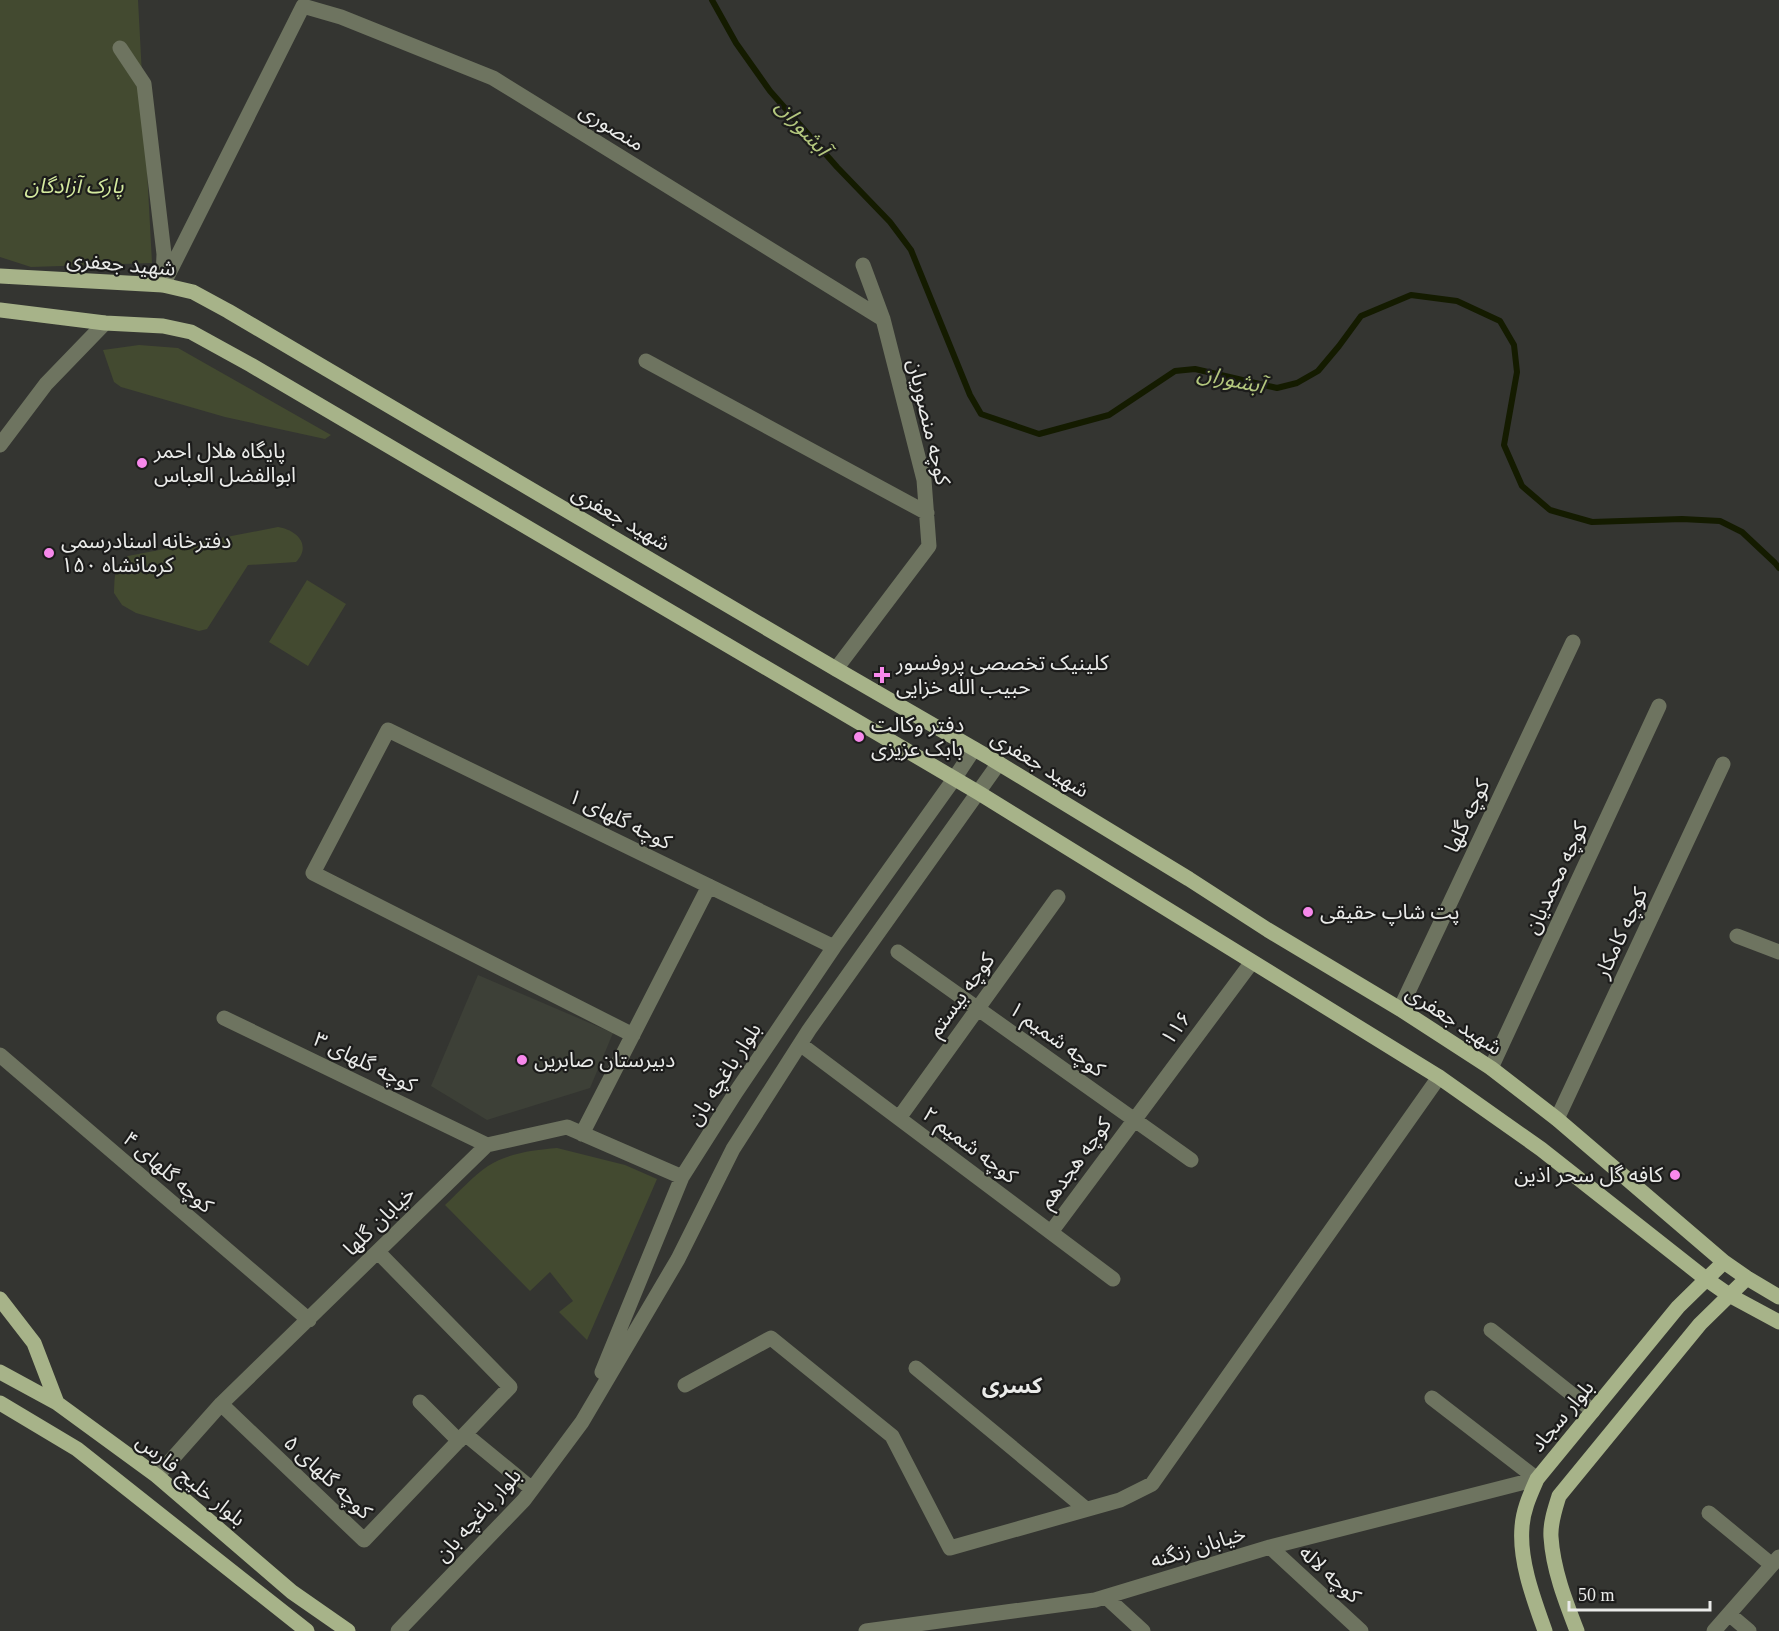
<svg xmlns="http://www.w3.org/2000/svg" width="1779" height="1631" font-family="'Times New Roman','Noto Sans Arabic',serif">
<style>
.built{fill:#3d4037}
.green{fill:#434a30}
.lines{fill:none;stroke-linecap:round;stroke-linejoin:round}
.stream{stroke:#141b00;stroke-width:6}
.minor{stroke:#6e7460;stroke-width:15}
.major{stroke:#a7b389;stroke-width:15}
.poi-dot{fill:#f788eb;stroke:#1c1c1b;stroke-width:2}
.labels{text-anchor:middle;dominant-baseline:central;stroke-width:4.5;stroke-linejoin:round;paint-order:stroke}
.street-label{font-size:21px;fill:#eaebe9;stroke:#1c1c1b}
.park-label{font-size:21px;font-style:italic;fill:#d5eb9f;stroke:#1c1c1b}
.poi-label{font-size:21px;fill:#eaebe9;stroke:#1c1c1b;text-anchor:start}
.water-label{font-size:22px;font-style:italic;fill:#b4c87e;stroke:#1c1c1b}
.neighbourhood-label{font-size:22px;font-weight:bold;fill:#eaebe9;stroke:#1c1c1b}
</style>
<rect width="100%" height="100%" fill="#343531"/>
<path class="built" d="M 478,975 L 613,1033 L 590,1088 L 487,1120 L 431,1086 Z"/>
<path class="green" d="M 0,0 L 138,0 L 152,263 L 31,267 L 0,257 Z
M 139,345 L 178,348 L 331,435 L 325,439 L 225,417 L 121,387 L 114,382 L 103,350 Z
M 278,527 C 297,530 312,545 296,562 L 248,565 L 207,629 L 199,631 L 136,613 L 122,605 L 114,593 C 115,576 113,568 128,556 Z
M 307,580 L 346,604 L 308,666 L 269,642 Z
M 557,1148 L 625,1165 L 657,1179 L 587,1340 L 559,1312 L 573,1301 L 550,1272 L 530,1291 L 445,1205 C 459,1192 473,1176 488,1166 C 508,1153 534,1150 557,1148 Z"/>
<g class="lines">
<path class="stream" d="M 712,0 L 736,43 L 770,91 L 837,167 L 890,222 L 911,250 L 970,395 L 981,414 L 1039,434 L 1109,415 L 1175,371 L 1195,369 L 1277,388 L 1297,383 L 1318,371 L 1339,346 L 1361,316 L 1411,295 L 1457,301 L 1500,321 L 1514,345 L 1517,372 L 1504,445 L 1522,486 L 1550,510 L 1592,522 L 1682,519 L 1720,521 L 1742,532 L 1775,563 L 1779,568"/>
<path class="minor" d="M 120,48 L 144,84 L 164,254 L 163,279
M 163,285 L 303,6 L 341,17 L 493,78 L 883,319
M 646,361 L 927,513
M 0,445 L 46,384 L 105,323
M 836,669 L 929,546 L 924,480 L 883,319 L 863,265
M 1737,936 L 1779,952
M 898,952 L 1191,1160
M 1400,1009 L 1573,642
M 224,1018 L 487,1145
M 633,1035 L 313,873 L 388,730 L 834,947
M 800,1044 L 1113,1279
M 0,1055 L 309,1320
M 1491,1068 L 1659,706
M 899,1118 L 1058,897
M 1557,1119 L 1723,764
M 582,1134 L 709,886
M 1051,1232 L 1252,962
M 1491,1330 L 1593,1411
M 916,1368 L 1086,1509
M 602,1372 L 682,1177 L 736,1092 L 834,947 L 954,779 L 974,749
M 685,1385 L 771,1338 L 892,1436 L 950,1548 L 1120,1500 L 1152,1484 L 1439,1077
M 1432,1398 L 1537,1479
M 420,1402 L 459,1441
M 221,1404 L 364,1540 L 510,1387 L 378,1252
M 465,1434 L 532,1489
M 157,1476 L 221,1404 L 487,1145 L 567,1127 L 682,1177
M 1709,1513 L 1772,1565
M 1270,1547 L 1361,1631
M 1106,1597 L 1143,1631
M 1729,1614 L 1749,1631
M 398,1631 L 524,1500 L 582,1422 L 678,1259 L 733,1149 L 809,1030 L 999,763
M 866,1631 L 1095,1600 L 1270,1547 L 1537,1479
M 1714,1631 L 1779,1557"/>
<path class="major" d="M 0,276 L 163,285 L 193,292 L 228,311 L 836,669 L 990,758 L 1189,879 L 1268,930 L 1400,1009 L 1491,1068 L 1557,1119 L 1724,1262 L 1747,1278 L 1779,1297
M 0,310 L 105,323 L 163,326 L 191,332 L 251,365 L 979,793 L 1439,1077 L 1541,1149 L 1706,1279 L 1729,1295 L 1779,1322
M 0,1299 L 34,1343 L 57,1403
M 0,1372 L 57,1403 L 157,1476 L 292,1592 L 348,1631
M 0,1403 L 77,1449 L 307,1631
M 1545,1631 C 1534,1600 1519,1561 1522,1527 C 1523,1510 1530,1495 1537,1479 L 1678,1307 L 1724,1262
M 1577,1631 C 1565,1600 1553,1569 1551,1537 C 1550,1523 1555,1509 1559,1496 L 1700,1324 L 1747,1278"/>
</g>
<g class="poi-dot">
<circle cx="142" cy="463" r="6"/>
<circle cx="49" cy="553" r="6"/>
<path d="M879 666h6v6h6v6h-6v6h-6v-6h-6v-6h6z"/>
<circle cx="859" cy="737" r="6"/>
<circle cx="1308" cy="912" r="6"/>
<circle cx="522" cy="1060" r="6"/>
<circle cx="1675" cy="1175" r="6"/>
</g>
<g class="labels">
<g class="street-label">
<text transform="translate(612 127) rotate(32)">منصوری</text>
<text transform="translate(121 264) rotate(5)">شهید جعفری</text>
<text transform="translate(929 422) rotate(77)">کوچه منصوریان</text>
<text transform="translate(621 518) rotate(30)">شهید جعفری</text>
<text transform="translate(1040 764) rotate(31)">شهید جعفری</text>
<text transform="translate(1467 816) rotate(-65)">کوچه گلها</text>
<text transform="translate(620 819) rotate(26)">کوچه گلهای ۱</text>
<text transform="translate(1556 878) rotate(-65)">کوچه محمدیان</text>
<text transform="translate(1621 933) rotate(-65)">کوچه کامکار</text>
<text transform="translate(961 995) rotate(-54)">کوچه بیستم</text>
<text transform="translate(1454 1020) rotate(33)">شهید جعفری</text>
<text transform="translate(1176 1028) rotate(-53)">۱۱۶</text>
<text transform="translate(1057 1039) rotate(36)">کوچه شمیم ۱</text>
<text transform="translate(365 1062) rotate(26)">کوچه گلهای ۳</text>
<text transform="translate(724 1074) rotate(-57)">بلوار باغچه بان</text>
<text transform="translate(970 1145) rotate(37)">کوچه شمیم ۲</text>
<text transform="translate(1075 1163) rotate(-54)">کوچه هجدهم</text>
<text transform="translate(168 1172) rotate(41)">کوچه گلهای ۴</text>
<text transform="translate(379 1221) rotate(-44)">خیابان گلها</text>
<text transform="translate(1562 1416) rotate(-50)">بلوار سجاد</text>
<text transform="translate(328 1477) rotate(43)">کوچه گلهای ۵</text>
<text transform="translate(191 1480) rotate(39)">بلوار خلیج فارس</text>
<text transform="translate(478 1515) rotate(-48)">بلوار باغچه بان</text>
<text transform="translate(1198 1547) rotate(-17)">خیابان زنگنه</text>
<text transform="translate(1330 1574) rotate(42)">کوچه لاله</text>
</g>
<g class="park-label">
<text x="74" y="186">پارک آزادگان</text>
</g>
<g class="poi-label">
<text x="154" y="451">پایگاه هلال احمر<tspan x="154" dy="24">ابوالفضل العباس</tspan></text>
<text x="61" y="541">دفترخانه اسنادرسمی<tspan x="61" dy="24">۱۵۰ کرمانشاه</tspan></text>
<text x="896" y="663">کلینیک تخصصی پروفسور<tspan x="896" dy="24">حبیب الله خزایی</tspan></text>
<text x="871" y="725">دفتر وکالت<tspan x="871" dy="24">بابک عزیزی</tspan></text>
<text x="1320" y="912">پت شاپ حقیقی</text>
<text x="534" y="1060">دبیرستان صابرین</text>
<text x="1663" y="1175" text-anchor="end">کافه گل سحر اذین</text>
</g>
<g class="water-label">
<text transform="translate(803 127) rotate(48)">آبشوران</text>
<text transform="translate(1231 379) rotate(12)">آبشوران</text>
</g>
<g class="neighbourhood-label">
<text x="1012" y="1385">کسری</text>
</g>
</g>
<path d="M1569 1601v9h141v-9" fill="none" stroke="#eaebe9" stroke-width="3"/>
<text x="1578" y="1601" font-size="18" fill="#eaebe9" stroke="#1c1c1b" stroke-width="4.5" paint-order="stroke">50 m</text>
</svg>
